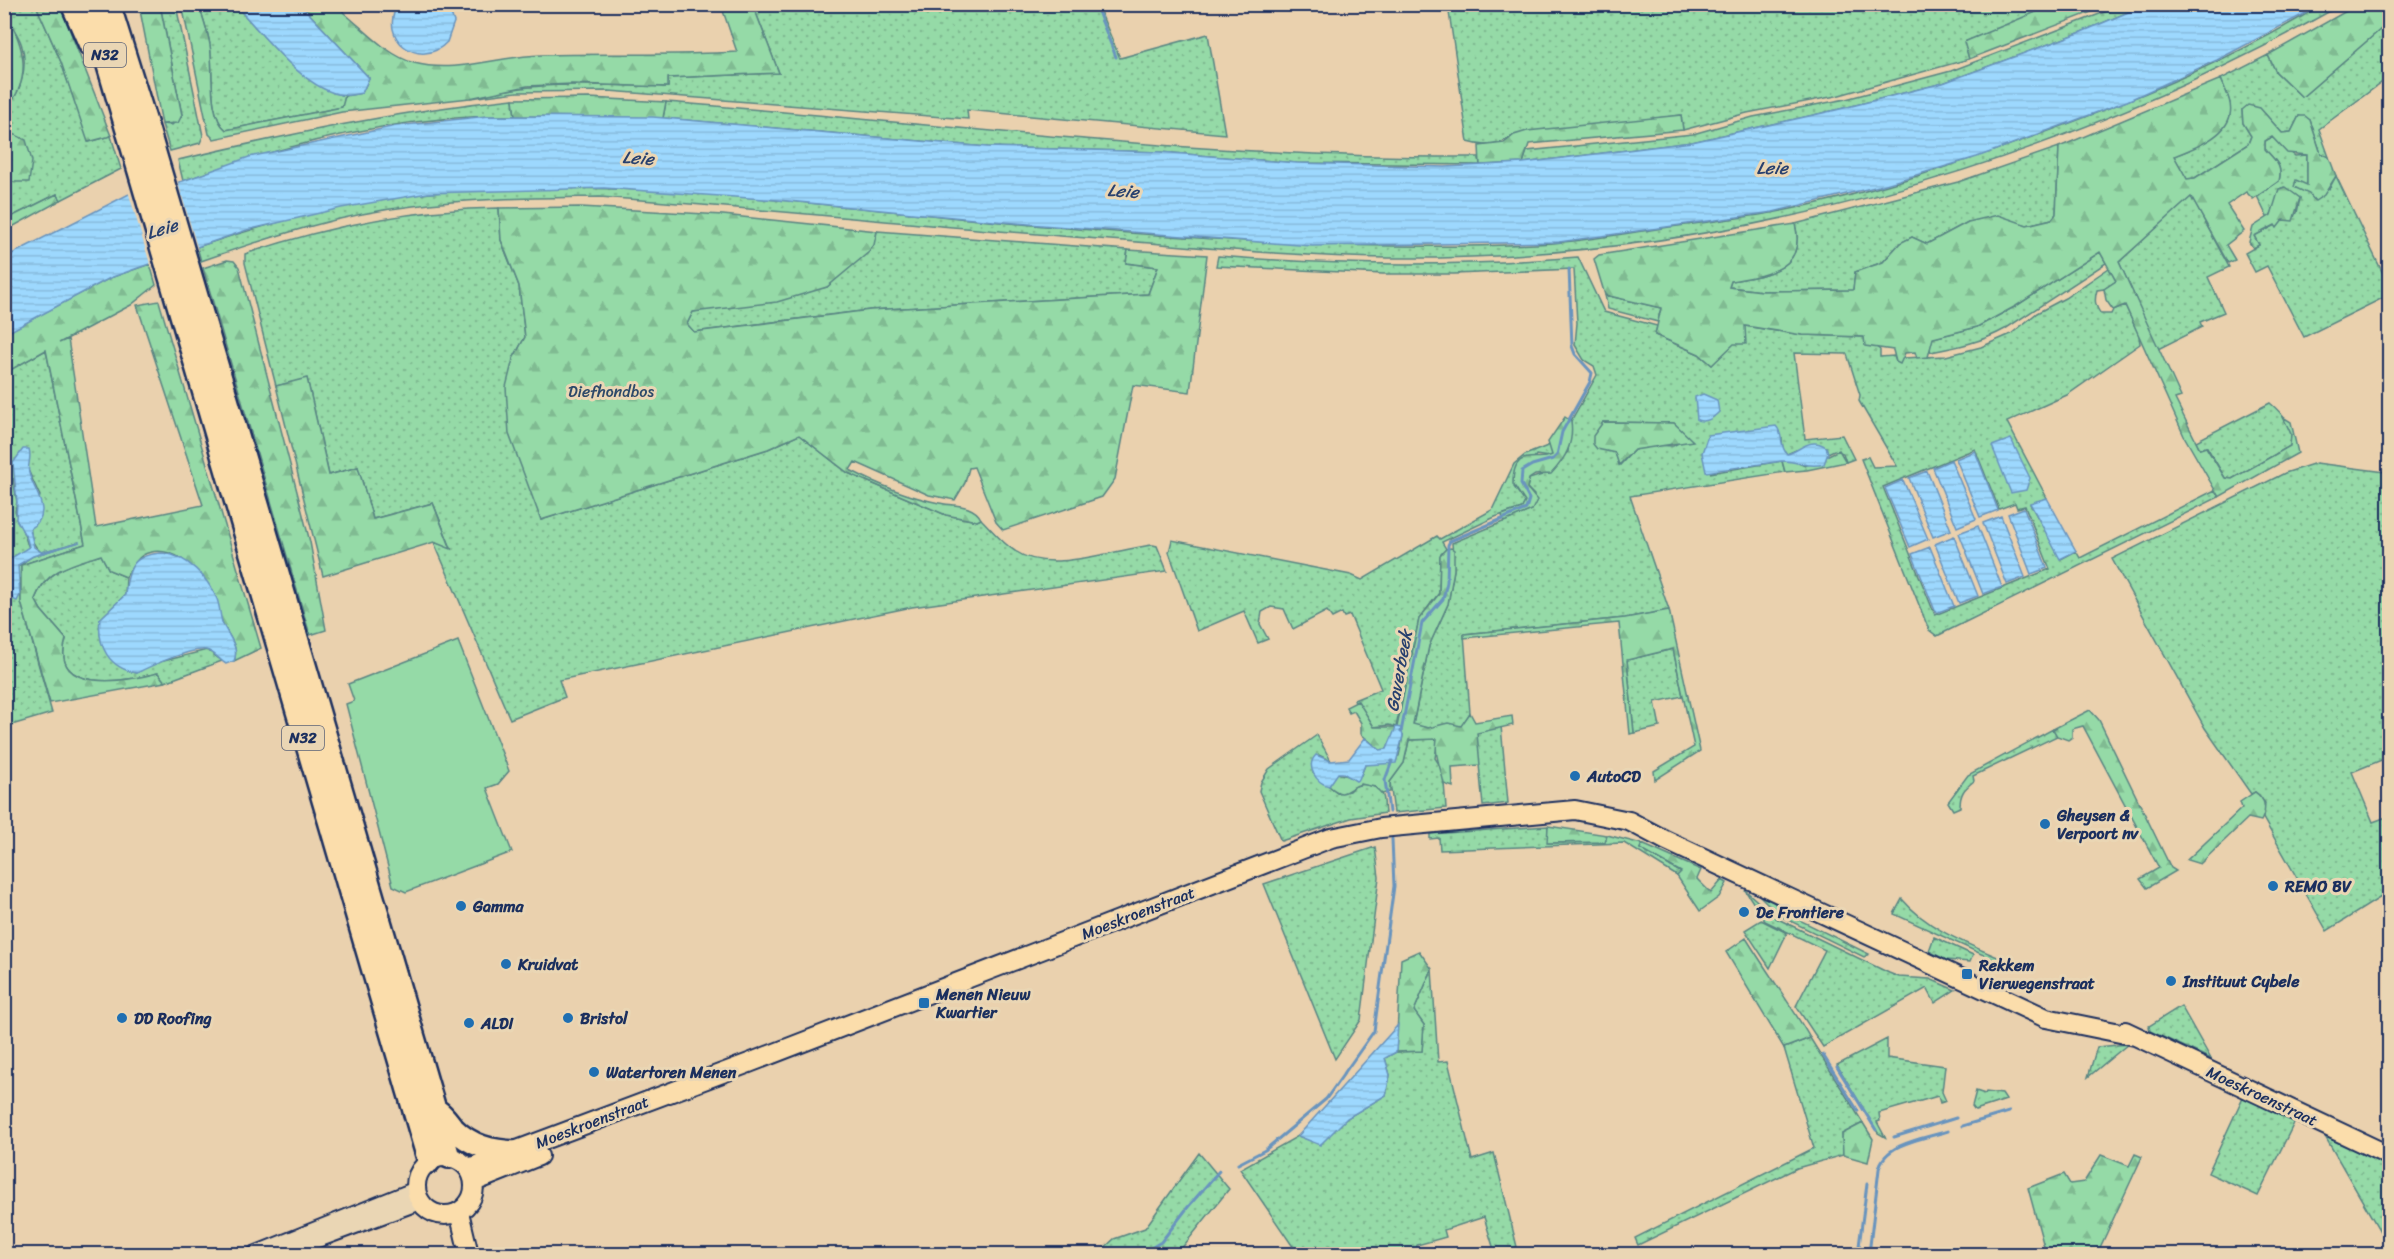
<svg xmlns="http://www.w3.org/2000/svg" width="2394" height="1259" font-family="Sriracha,sans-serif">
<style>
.green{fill:url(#green-dots);stroke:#588482;stroke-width:1.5;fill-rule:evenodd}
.forest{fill:url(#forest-firs);stroke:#588482;stroke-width:1.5}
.pitch{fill:#95daa7;stroke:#588482;stroke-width:1.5}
.water{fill:url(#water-rules);stroke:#6994be;stroke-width:1.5}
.pier{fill:#ead1ae}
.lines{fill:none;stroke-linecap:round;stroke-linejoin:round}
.stream{stroke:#6994be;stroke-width:3}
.minor-casing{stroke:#1b2f5e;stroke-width:18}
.major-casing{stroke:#1b2f5e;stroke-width:22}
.highway-casing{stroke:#1b2f5e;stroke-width:26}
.minor{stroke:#ead6b4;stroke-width:14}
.major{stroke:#fbddab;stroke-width:18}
.highway{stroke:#fbddab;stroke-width:21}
.poi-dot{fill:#1f6fb2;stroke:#ead6b4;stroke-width:2}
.labels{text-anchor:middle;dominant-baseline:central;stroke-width:6;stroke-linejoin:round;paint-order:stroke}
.shield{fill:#ead6b4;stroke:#596178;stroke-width:1.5}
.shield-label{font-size:15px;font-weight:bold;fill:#1b2f5e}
.park-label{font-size:16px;fill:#2d4969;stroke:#ead6b4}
.poi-label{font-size:16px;font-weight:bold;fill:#1b2f5e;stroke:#ead6b4;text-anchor:start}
.street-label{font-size:16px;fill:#1b2f5e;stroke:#ead6b4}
.water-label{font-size:18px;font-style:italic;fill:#28406e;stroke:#ead6b4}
</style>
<defs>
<pattern id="green-dots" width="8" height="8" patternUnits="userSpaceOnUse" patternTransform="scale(1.5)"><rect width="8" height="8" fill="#95daa7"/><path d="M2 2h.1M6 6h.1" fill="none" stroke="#80bb92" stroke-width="1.8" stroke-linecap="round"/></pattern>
<pattern id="forest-firs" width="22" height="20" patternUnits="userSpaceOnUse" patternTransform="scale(1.5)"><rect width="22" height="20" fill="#95daa7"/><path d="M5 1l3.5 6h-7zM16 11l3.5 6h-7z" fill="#80bb92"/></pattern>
<pattern id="water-rules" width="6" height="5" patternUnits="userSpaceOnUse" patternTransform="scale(1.5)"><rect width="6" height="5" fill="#9dd8fe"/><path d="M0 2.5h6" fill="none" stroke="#87badc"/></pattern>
</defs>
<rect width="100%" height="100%" fill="#ead1ae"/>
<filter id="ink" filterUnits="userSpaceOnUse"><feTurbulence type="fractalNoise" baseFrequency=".0167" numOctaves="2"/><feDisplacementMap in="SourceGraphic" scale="12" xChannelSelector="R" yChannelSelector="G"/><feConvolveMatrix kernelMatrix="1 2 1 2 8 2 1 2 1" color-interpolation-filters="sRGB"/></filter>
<g filter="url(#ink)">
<path class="green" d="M 1097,4 L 1120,58 L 1208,34 L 1225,134 L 967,110 L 968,119 L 609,91 L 517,92 L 470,98 C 535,80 601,85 668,87 L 668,78 L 779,73 L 753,5 Z
M 5,5 L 36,5 L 61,62 L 89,142 L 111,136 L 121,169 L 61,200 L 57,194 L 5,220 L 4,175 L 11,182 L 13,133 L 5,130 L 5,109 C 21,94 29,65 21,43 C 16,29 5,20 5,5 Z
M 160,5 L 176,5 L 203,136 L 200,143 L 170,151 L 162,124 L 172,125 L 182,115 Z
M 199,5 L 235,5 C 267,38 298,84 345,96 L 343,107 L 226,130 C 207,115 214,69 210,45 C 208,32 203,18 199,5 Z
M 1448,5 L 2055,5 L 1965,42 L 1969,59 L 1836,96 L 1747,113 L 1683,130 L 1681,115 L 1514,135 C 1500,146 1484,147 1468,142 Z
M 2123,5 L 2145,5 L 2079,33 L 1943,83 L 1836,110 L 1692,142 L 1523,163 L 1527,151 L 1693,134 L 1753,117 L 1846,99 L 1951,71 Z
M 2321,5 L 2341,5 C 2051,168 1723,262 1388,258 C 1305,257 1221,249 1137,242 C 958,229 779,210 600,197 C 538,198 475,198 413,206 C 341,214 270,237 201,261 L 197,247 C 272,222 352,200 431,193 C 624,176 817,205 1009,223 C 1190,239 1372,253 1554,243 C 1591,240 1627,233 1663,228 C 1699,223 1735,219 1771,213 C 1867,195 1962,163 2054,129 C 2145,95 2238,57 2321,5 Z
M 2389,22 L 2389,77 L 2319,129 L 2329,157 L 2321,154 L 2310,120 L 2299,116 L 2291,132 L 2282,133 L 2265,114 L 2242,110 L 2243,123 L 2251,136 L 2248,144 L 2195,178 L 2187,179 L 2174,156 L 2189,150 L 2230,103 L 2221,79 L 2268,55 L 2276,72 L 2302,97 Z
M 513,99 L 515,116 C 404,114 288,143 183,181 L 178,160 C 290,134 398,111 513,99 Z
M 666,102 C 937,123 1207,159 1479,157 L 1480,165 L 1297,163 L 1160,152 L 987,147 L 663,118 Z
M 2272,137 L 2295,156 L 2307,155 L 2307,185 L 2314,200 L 2329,189 L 2336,176 L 2389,286 L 2389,295 L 2304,337 L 2267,266 L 2255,272 L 2245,253 L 2259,245 L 2254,236 L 2276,225 L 2277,227 L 2283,220 L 2297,213 L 2300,198 L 2284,187 L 2279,189 L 2274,210 L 2268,219 L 2257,196 L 2279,181 C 2283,165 2275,161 2265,149 L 2265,141 Z
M 2059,147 L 2056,214 L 2052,219 L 2027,225 L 2014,222 L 1968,222 L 1927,244 L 1912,237 L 1900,243 L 1883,262 L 1855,272 L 1853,290 L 1762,291 L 1729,287 L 1731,281 C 1767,275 1807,270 1795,224 L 1958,182 Z
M 2191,196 L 2229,267 L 2208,277 L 2224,312 L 2200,322 L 2202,327 L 2158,349 L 2119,262 Z
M 499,208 L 501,240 L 519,286 L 525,337 L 513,359 L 541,520 L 768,449 L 799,435 L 848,473 L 946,515 L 977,521 L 981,519 C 992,530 1002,543 1015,551 C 1050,575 1114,549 1153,545 L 1157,546 L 1167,571 L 912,607 L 559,680 L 565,697 L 510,719 L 434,542 L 451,548 L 433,503 L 373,519 L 358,467 L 329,475 L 307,379 L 276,386 L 245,263 L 245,254 C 328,226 411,209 499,208 Z
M 877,231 L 1128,250 L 1126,263 L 1158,267 L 1148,294 L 870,310 L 694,332 L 687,324 L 693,312 L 827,287 L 876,237 Z
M 2100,252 L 2106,263 L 2005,329 C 1982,342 1957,347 1931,352 L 1929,346 L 1933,338 L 1977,327 L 2016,306 Z
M 1218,256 C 1339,266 1458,267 1578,257 L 1604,312 L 1657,326 L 1655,335 L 1699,354 L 1712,365 L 1745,326 L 1802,335 L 1864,337 L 1880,350 L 1880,357 L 1894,356 L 1896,362 L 1903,358 L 1946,356 L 1981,347 L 2011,334 L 2037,313 L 2065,298 L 2109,268 L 2116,281 L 2104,289 L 2097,290 C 2094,300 2095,306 2101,314 L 2111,314 L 2113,310 L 2125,305 L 2139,335 L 2140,344 L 2067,395 L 2007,422 L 2047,498 L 2030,504 L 2061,559 L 2076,551 L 2080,558 L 2215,490 L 2219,497 L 1937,636 L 1929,630 L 1861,459 L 1868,457 L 1873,467 L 1897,466 L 1859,401 L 1860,395 L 1847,354 L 1794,353 L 1805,439 L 1842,435 L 1854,459 L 1846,462 L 1843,453 L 1834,450 L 1828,453 L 1826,447 L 1796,450 L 1787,454 L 1783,449 L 1782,439 L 1710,473 L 1782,461 L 1785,472 L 1630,496 L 1669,610 L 1625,618 L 1464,634 L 1470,713 L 1462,726 L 1427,728 L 1413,725 L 1429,646 L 1448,604 L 1454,570 L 1452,543 L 1532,510 L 1534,495 L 1527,488 L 1529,479 L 1542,475 L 1568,452 L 1571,421 L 1597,375 L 1594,366 L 1584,360 L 1575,345 L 1577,323 L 1574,269 L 1454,274 L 1383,274 L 1216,266 ZM 1603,422 L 1674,423 L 1687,438 L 1673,446 L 1653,445 L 1634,450 L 1620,465 ZM 1975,449 L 1999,509 L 2015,503 L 2017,508 L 2025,506 L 2050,569 L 1935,615 L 1883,487 Z
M 1605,295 L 1661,308 L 1658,322 L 1608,309 Z
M 46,350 L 85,544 L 21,565 L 21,602 L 52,713 L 5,727 L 4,373 ZM 29,472 L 40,496 C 34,515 22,537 41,552 L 79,542 L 33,556 L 18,566 L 20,595 L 8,573 L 5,562 L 29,548 L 15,511 L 17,502 L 13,479 Z
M 2270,403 C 2282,413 2295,428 2290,446 L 2232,479 L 2225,478 L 2207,447 L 2200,449 L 2196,441 Z
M 1550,445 L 1553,455 L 1549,457 L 1536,455 L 1514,487 L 1525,502 L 1522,508 L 1495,517 L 1442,542 L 1446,549 L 1440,556 L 1439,593 L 1419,619 L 1396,727 L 1389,725 L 1374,727 L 1357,701 L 1355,703 L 1354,700 L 1381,689 L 1350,615 L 1344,617 L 1342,613 L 1332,618 L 1327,611 L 1293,629 L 1284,609 L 1271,607 L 1262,612 L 1260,624 L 1268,639 L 1258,643 L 1244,611 L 1197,631 L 1169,552 L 1172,540 L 1351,575 L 1362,580 L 1437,536 L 1440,539 L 1492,510 L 1514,464 L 1525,455 Z
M 2316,463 L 2385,472 L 2390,481 L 2390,669 L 2386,671 L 2390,677 L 2389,757 L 2352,772 L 2373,822 L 2389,816 L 2389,892 L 2327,931 L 2263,818 L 2265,803 L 2255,792 L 2251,794 L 2205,728 L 2112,559 L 2285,473 Z
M 101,555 L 109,570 L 126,577 L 125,595 L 100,619 C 97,646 111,668 137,673 L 148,665 L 207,650 L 222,661 L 165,682 L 158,673 C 127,681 49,695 66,639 L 41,610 L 35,599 C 46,569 73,564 101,555 Z
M 1673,649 L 1683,696 L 1655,702 L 1660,727 L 1634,733 L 1627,660 Z
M 1501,726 L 1508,803 L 1483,806 L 1476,733 Z
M 2053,729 L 2057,736 L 1973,776 L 1974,781 C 1964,789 1960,793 1960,807 L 1953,810 L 1948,802 L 1968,775 Z
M 1317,735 L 1331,761 L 1319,755 L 1313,773 L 1338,793 L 1349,791 C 1358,781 1374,783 1382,794 C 1385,797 1384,808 1385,813 L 1351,818 L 1281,841 L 1259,791 L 1261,782 L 1269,769 Z
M 1438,739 L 1435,758 L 1443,770 L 1446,808 L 1394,813 L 1390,782 L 1404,763 L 1409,740 Z
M 1548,826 L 1548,843 L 1605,842 L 1607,835 L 1642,844 L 1640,849 L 1682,873 L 1677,876 L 1624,843 L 1440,850 L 1439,838 L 1430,839 L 1430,834 Z
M 1375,847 L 1379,877 L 1361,1020 L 1335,1059 L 1264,884 Z
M 1745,890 L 1776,918 L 1889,973 L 1899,977 L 1930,979 L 1955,990 L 1935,1003 L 1927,988 L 1823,1047 L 1796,1006 L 1825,950 L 1765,921 Z
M 1756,892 L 1766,894 L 1783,912 L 1869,954 L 1864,957 L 1780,916 Z
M 1902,899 C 1931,933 1976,947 2016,965 L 2014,969 L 1894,914 Z
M 1761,920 L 1787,933 L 1770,968 L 1745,930 Z
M 1934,937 L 1973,955 L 1970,962 L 1946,960 L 1929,951 Z
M 1432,969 L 1438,1062 L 1448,1061 L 1472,1160 L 1494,1153 L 1517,1247 L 1495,1253 L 1484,1217 L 1444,1230 L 1446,1237 L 1417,1245 L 1416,1254 L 1298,1254 L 1240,1169 L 1298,1136 L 1320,1144 L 1347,1118 L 1386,1095 L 1390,1075 L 1385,1058 L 1396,1052 L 1422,1051 L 1424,1025 L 1414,1011 Z
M 2181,1006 L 2211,1059 L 2150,1031 L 2149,1026 Z
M 1810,1038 L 1863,1123 L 1842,1134 L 1843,1155 L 1797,1168 L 1638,1245 L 1635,1238 L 1814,1148 L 1784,1048 Z
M 1887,1039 L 1887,1058 L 1945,1066 L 1942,1092 L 1946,1101 L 1940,1103 L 1938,1096 L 1879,1113 L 1880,1121 L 1877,1122 L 1885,1137 L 1878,1133 L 1837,1065 Z
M 2128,1044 L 2088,1077 L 2097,1047 Z
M 1976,1091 L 1985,1094 L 1986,1092 L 2002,1094 L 2006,1100 L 1975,1110 L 1972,1106 Z
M 2243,1097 L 2295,1121 L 2258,1196 L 2208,1173 Z
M 2323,1133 L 2389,1165 L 2389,1247 Z
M 1199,1153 L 1229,1189 L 1177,1254 L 1098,1254 L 1114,1239 L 1145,1228 Z"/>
<path class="forest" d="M 2055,4 L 2100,5 L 2102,8 L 1969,59 L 1964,42 Z
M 36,5 L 60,5 L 111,136 L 88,142 L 61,62 Z
M 139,5 L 160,5 L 182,115 L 178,123 L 162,124 Z
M 182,5 L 199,5 C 203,18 208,32 210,45 C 214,69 207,115 226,130 L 342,107 L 345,96 L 362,93 L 369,78 L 301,5 L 339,5 L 344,13 C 366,31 387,55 414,63 C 457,74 498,56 541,55 C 606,53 672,56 737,52 L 721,5 L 753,5 L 779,73 L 668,78 L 668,87 L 572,84 L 527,86 L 470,98 L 342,112 L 214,139 L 209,134 L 205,116 Z
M 2357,5 L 2389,5 L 2389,22 L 2302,97 L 2276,72 L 2268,55 Z
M 5,14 C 25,44 33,81 5,109 Z
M 2221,79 C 2225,90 2233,103 2230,115 C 2226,137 2192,149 2174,156 L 2187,179 L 2195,178 L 2248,144 L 2251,136 L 2243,123 L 2242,110 L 2248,105 L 2260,108 L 2282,133 L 2291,132 L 2299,116 L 2305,116 L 2310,120 L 2321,154 L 2329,157 L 2336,176 L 2324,195 L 2315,201 L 2309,194 L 2294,187 L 2296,180 L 2307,185 L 2307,155 L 2287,153 L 2272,137 L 2265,141 L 2265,149 C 2275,161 2283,165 2279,181 L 2253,199 L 2246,192 L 2227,205 L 2244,231 L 2226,245 L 2235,260 L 2228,263 L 2191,197 L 2119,262 L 2181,397 L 2175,399 L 2200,449 L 2206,447 L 2225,478 L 2232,479 L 2290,446 L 2291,434 L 2283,417 L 2291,422 L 2298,453 L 2219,497 L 2184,436 L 2125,305 L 2113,310 L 2106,300 L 2104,289 L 2116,281 L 2100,252 L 2016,306 L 1977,327 L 1933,338 L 1928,357 L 1917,358 L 1915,352 L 1905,353 L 1900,364 L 1896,362 L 1893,350 L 1865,346 L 1864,337 L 1802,335 L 1745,326 L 1746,344 L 1734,344 L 1712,365 L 1699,354 L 1655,335 L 1661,308 L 1605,295 L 1594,259 L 1599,255 L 1795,224 C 1807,270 1767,275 1731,281 L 1729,287 L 1762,291 L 1853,290 L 1855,272 L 1883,262 L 1900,243 L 1912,237 L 1927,244 L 1968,222 L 1998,215 L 2027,225 L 2052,219 L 2056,214 L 2059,147 Z
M 589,98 L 666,102 L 663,118 L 515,116 L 513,99 Z
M 1681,115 L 1683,130 L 1529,144 L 1523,163 L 1480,165 L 1479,146 L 1504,143 L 1514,135 L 1527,131 Z
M 5,130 L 26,140 L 32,161 L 29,182 L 11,182 L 5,175 Z
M 2285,187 L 2300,198 L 2293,221 L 2283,220 L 2277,228 L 2275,225 L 2254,236 L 2259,245 L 2253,248 L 2249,242 L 2253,227 L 2271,215 L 2279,189 Z
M 57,194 L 61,200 L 5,231 L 5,220 Z
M 581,207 L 723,215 L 877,231 L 874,245 L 869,252 L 827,287 L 777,302 L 693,312 L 687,324 L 694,332 L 870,310 L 1148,294 L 1158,267 L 1126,263 L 1128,250 L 1207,255 L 1190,392 L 1133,385 L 1115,479 L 1102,497 L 1003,530 L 996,522 L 974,467 L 969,468 L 965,483 L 955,500 L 929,495 L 855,462 L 850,470 C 877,484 909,497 939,503 C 954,506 974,504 981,519 L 977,521 L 946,515 L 848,473 L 799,435 L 768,449 L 541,520 L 509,434 L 506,387 L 513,359 L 525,337 L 519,286 L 501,240 L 499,208 Z
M 227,260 L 234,261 L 239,267 L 310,542 L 326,630 L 310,635 L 203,268 Z
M 150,264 L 156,285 L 131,305 L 59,343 L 68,339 L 96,527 L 203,505 L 137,305 L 159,301 L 261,648 L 234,661 C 240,646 227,635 222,622 C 218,610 216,598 209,587 C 197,567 169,542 143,555 C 135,560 131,569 126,577 L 109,570 L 101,555 C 73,564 46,569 35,599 L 41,610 L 66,639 C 49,695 127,681 158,673 L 165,682 L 50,703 L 21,602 L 21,565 L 85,544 L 46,350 L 5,373 L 4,334 L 110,278 Z
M 307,378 L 329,475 L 358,467 L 373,519 L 433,503 L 451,549 L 434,542 L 323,576 L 276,386 Z
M 1565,417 L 1571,421 C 1574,443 1566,458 1551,474 L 1535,475 L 1529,479 L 1527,488 L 1537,500 L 1532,510 L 1504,522 L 1502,515 L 1522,508 L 1525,502 L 1513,484 C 1513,445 1537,463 1552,455 L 1548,442 Z
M 1603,422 L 1674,423 L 1693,441 L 1634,450 L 1619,465 L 1615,453 L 1597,449 L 1593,444 L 1593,436 Z
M 1839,450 L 1846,462 L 1807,470 L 1785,472 L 1782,461 L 1793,461 L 1805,466 Z
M 1451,548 L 1454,550 L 1454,570 L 1448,604 L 1429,646 L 1413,724 L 1428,728 L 1448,723 L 1461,726 L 1470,713 L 1475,722 L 1512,716 L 1513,725 L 1477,733 L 1480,765 L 1452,767 L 1453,787 L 1444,784 C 1441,767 1434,757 1437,739 L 1409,740 L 1404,763 L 1390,782 L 1390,792 L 1382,794 L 1375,787 L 1361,784 C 1344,788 1347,801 1329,786 L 1337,773 L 1352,777 L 1361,775 L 1365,765 L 1399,756 L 1403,736 L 1392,738 L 1387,749 L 1380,750 L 1361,734 L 1361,723 L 1354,711 L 1349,713 L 1346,707 L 1358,701 L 1374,727 L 1397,727 L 1419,619 L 1439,594 L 1440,555 L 1446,549 Z
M 1669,610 L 1700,751 L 1655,780 L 1654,771 L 1694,747 L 1673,649 L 1627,660 L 1634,733 L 1630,734 L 1619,623 L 1464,638 L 1464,634 L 1625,618 Z
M 2090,710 L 2099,720 L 2171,868 L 2176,871 L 2147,888 L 2140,879 L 2159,868 L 2083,726 L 2072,729 L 2072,737 L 2068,740 L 2057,736 L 2053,729 Z
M 2255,792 C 2266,799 2267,810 2261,821 L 2248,818 L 2200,864 L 2187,860 L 2242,808 L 2240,802 Z
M 1548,826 L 1607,835 L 1605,842 L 1547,843 Z
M 1642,844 L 1701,870 L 1697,879 L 1711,893 L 1722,880 L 1727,883 L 1719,897 L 1700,911 L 1677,876 L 1681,872 L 1640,849 Z
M 1746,938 C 1767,972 1790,1003 1810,1038 L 1784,1048 L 1726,952 Z
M 1419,951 L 1432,969 L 1414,1011 L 1424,1025 L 1422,1051 L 1396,1052 L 1401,959 Z
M 1863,1123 L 1873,1139 L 1868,1162 L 1843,1155 L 1842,1134 Z
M 2135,1154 L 2142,1157 L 2097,1254 L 2046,1254 L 2028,1188 L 2064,1174 L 2070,1184 L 2084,1182 L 2101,1155 L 2129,1166 Z"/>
<path class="pitch" d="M 458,641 L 509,771 L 498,784 L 487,788 L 512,852 L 406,892 L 393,886 L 346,704 L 354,701 L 348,684 Z"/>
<path class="water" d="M 235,5 L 301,5 L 369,78 L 362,93 C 357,94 350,96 344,95 C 305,92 261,32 235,5 Z
M 398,5 L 448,5 L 454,22 L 447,42 C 420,71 377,38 398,5 Z
M 2145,5 L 2321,5 L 2217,60 L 2127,101 L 2063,125 L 1977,157 L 1879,186 L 1773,212 L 1559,242 L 1312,246 L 1004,222 L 778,200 L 604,188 L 428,193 L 341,208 L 247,230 L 197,247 L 110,278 L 5,334 L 4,258 L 129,194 L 183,181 L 249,157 L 396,126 L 488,116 L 653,117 L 987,147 L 1160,152 L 1297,163 L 1445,167 L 1523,163 L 1692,142 L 1836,110 L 1943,83 L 2079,33 Z
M 1703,394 L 1717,400 L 1719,412 C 1713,418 1707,423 1697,420 L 1695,397 Z
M 1776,426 C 1784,434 1779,446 1787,454 C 1800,451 1810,436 1826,447 L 1828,453 L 1824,464 C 1808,468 1797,461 1782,461 L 1706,472 L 1702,453 L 1708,435 Z
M 2011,439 L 2030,478 L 2026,490 L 2011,493 L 1992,446 Z
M 23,449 L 29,449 C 32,458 27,465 29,473 C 34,492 55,513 30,529 L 34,547 L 41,552 L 80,542 L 33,556 L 18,565 L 20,595 L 17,601 L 12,599 L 5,562 L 29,547 L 27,539 L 16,519 L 17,502 L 13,463 Z
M 1975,451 L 1998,510 L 1980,517 L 1956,459 Z
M 1951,460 L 1976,519 L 1957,527 L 1933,468 Z
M 1927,471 L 1951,530 L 1933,537 L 1909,478 Z
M 1903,480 L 1928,539 L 1910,547 L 1885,488 Z
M 2047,498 L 2076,551 L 2060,559 L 2030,503 Z
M 2024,508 L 2047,568 L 2031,574 L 2008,514 Z
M 2001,516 L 2025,577 L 2007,584 L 1983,523 Z
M 1978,526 L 2002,587 L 1983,594 L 1959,533 Z
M 1954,536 L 1978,596 L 1959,603 L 1935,544 Z
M 1930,547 L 1954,606 L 1936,613 L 1912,554 Z
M 163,553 C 188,556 207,577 217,599 C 220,607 220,615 222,622 C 227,635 240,646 234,661 L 226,664 C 219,660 215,652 206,650 C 191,648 150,666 137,673 C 109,668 97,647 100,619 L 125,595 C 128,567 133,554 163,553 Z
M 1396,727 L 1401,728 L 1403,736 L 1396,763 L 1365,765 L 1359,779 L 1356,781 L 1343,773 L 1338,773 L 1329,786 C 1316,783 1305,766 1316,755 L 1331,761 L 1349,759 L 1365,738 L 1380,750 L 1387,749 Z
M 1398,1025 L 1396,1052 L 1385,1058 L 1390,1075 L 1386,1095 L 1347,1118 L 1320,1145 L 1298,1136 Z"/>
<path class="pier" d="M 177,179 L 198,250 L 151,267 L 128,191 Z"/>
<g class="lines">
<path class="stream" d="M 1095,4 L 1116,57
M 1401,732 L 1422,623 L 1443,599 L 1447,582 L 1448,545 L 1450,541 L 1526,509 L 1529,499 L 1521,484 L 1522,471 L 1532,465 L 1553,459 L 1557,455 L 1562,432 L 1590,382 L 1592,373 L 1575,354 L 1572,346 L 1569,269
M 1389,812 L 1385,780 L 1392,761
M 1823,1055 L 1858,1111
M 1837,1067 L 1876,1130
M 1962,1126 L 2009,1112
M 1894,1137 L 1956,1118
M 1238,1164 L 1265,1150 L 1326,1099 L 1374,1031 L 1394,886 L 1392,839
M 1141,1254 L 1161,1242 L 1188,1207 L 1219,1171
M 1858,1254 L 1867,1184
M 1869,1254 L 1879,1169 C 1884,1143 1926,1138 1948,1131"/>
<defs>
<path id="minor" d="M 254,1254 L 416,1189
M 280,1254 L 420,1202"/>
<path id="major" d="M 2125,1031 L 2390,1156
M416 1186a29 29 0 1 1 58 0a29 29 0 1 1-58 0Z
M 469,1168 L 749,1063 L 1331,838 L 1381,828 L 1575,810 L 1629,821 L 1665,840 L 2046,1018 L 2135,1036
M 474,1182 L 539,1156
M 459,1212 L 469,1254"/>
<path id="highway" d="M 72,4 L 90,45
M 90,4 L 429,1162
M 109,4 L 148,129 L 449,1157
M 438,1111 C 445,1116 448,1122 454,1129 C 471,1146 492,1151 516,1152"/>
</defs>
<use href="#minor" class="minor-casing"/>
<use href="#major" class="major-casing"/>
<use href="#highway" class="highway-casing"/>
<use href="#minor" class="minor"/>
<use href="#major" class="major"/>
<use href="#highway" class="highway"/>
</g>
</g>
<g class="poi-dot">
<circle cx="1575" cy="776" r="6"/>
<circle cx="2045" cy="824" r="6"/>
<circle cx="2273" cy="886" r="6"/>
<circle cx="461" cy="906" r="6"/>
<circle cx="1744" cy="912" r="6"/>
<circle cx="506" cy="964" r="6"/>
<rect x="1961" y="968" width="12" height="12" rx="3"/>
<circle cx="2171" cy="981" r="6"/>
<rect x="918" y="997" width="12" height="12" rx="3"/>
<circle cx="122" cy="1018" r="6"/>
<circle cx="568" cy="1018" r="6"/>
<circle cx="469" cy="1023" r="6"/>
<circle cx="594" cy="1072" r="6"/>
</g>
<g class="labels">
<g class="shield">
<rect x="84" y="43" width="42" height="24" rx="4.5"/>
<rect x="282" y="726" width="42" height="24" rx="4.5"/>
</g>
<g class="shield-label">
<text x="105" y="55">N32</text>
<text x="303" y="738">N32</text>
</g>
<g class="park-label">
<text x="611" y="391">Diefhondbos</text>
</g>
<g class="poi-label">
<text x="1587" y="776">AutoCD</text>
<text x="2057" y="815">Gheysen &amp;<tspan x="2057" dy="18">Verpoort nv</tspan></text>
<text x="2285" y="886">REMO BV</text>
<text x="473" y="906">Gamma</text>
<text x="1756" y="912">De Frontiere</text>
<text x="518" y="964">Kruidvat</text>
<text x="1979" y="965">Rekkem<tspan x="1979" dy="18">Vierwegenstraat</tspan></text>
<text x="2183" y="981">Instituut Cybele</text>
<text x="936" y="994">Menen Nieuw<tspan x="936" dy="18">Kwartier</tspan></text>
<text x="134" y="1018">DD Roofing</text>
<text x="580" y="1018">Bristol</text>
<text x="481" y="1023">ALDI</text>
<text x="606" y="1072">Watertoren Menen</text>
</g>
<g class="street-label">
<text transform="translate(1138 913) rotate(-21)">Moeskroenstraat</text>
<text transform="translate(2262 1096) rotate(25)">Moeskroenstraat</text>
<text transform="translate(592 1122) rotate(-21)">Moeskroenstraat</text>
</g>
<g class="water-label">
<text transform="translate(638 158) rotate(4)">Leie</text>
<text x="1772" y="168">Leie</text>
<text transform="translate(1123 191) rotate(4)">Leie</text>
<text transform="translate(162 229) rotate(-17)">Leie</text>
<text transform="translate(1399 671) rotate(-80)">Gaverbeek</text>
</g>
</g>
<rect width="2394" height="1259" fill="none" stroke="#ead6b4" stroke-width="24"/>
<rect x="12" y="12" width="2370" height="1235" fill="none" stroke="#1b2f5e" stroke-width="2" filter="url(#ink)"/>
</svg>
